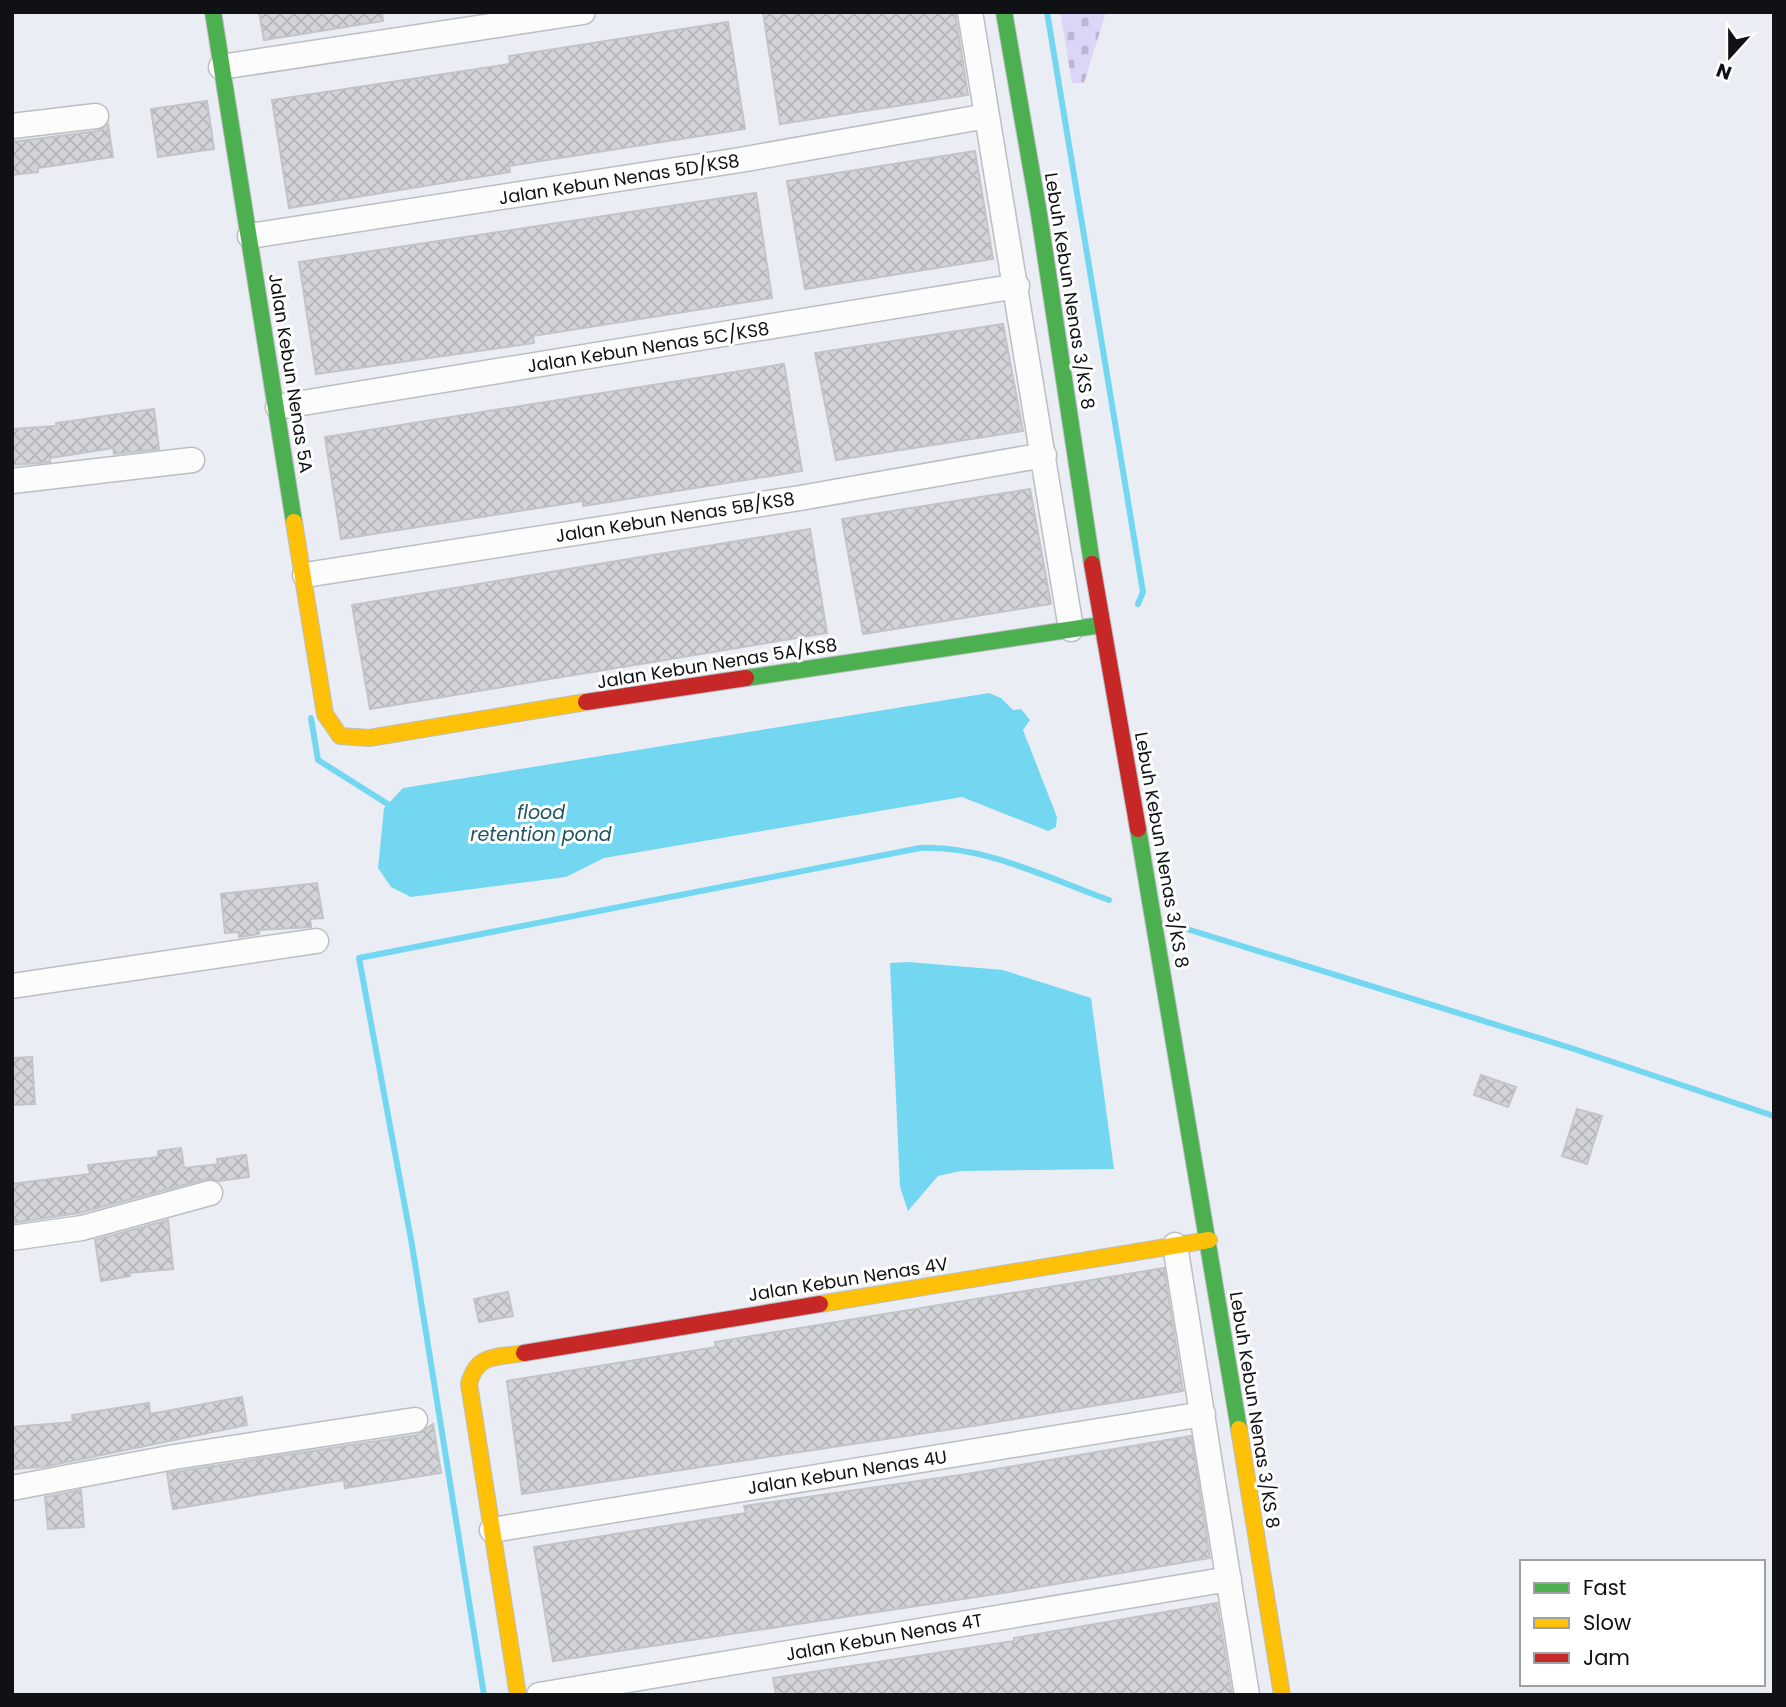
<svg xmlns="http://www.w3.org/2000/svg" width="1786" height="1707" font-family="Poppins,sans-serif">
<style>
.cemetery{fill:url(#cemetery-stones)}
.water{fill:#74d7f2}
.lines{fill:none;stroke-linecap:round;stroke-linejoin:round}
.stream{stroke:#74d7f2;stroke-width:6}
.building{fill:url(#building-cross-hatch);stroke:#c1c4c8;stroke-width:2}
.street-casing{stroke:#bbbec2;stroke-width:27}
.fast-casing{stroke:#bbbec2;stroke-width:18}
.slow-casing{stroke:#bbbec2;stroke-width:18}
.jam-casing{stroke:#bbbec2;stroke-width:18}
.street{stroke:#fcfcfd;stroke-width:24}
.fast{stroke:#4caf50;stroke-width:16}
.slow{stroke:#ffc107;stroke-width:16}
.jam{stroke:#c62828;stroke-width:16}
.labels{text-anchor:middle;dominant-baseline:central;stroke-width:6;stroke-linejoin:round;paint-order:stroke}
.street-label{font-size:18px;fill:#0f1114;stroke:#fff}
.water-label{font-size:19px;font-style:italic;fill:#1d5565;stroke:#fff}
</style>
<defs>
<pattern id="cemetery-stones" width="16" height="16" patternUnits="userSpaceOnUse" patternTransform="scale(1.75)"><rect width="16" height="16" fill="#ddd5f7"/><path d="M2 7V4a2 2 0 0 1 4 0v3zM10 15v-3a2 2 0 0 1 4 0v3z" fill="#bcb6d3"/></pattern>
<pattern id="building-cross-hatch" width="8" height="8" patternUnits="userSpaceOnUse" patternTransform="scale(1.75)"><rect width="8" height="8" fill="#d2d4d8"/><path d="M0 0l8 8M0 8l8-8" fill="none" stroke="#b3b5b8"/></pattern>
</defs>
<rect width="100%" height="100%" fill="#eaeef4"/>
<path class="cemetery" d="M 1060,12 L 1106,12 L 1084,83 L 1072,83 Z"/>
<path class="water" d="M 989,693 L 1001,698 L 1013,710 L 1021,709 L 1030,720 L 1023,730 L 1057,817 L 1056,827 L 1048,831 L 962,797 L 604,858 L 566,877 L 411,897 L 391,887 L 378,868 L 384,808 L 403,788 Z
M 909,962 L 1003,970 L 1091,998 L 1114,1169 L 961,1171 L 938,1176 L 908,1211 L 900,1187 L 890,963 Z"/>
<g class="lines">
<path class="stream" d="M 1047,12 L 1143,592 L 1138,604
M 311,718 L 318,760 L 394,808
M 1187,929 L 1571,1048 L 1774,1116
M 484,1695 L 412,1245 L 359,958 L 920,848 C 984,845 1050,879 1109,900"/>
</g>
<path class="building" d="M 259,12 L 382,12 L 383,21 L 264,40 Z
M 763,12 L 955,12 L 968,95 L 780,124 Z
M 728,22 L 745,129 L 509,166 L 510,172 L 289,208 L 272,100 L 510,64 L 509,56 Z
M 207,101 L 214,149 L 158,157 L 151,109 Z
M 108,124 L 113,157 L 38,168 L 38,172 L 12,175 L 12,142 L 98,131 Z
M 975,151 L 993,259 L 805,289 L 787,181 Z
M 756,193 L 772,298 L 533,336 L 534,343 L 316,374 L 299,262 Z
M 1003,324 L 1023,431 L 836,460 L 815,353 Z
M 784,364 L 802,471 L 583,506 L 583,501 L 341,539 L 325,437 Z
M 154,409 L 159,449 L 114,454 L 113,448 L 50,458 L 50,462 L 12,465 L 12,429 L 56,426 L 56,423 Z
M 1030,489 L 1051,604 L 863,634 L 842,519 Z
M 810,529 L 827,633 L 370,709 L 352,605 Z
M 317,883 L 323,918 L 310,919 L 311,927 L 259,930 L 259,934 L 239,937 L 239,932 L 225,933 L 221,894 Z
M 32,1057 L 35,1104 L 12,1105 L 12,1058 Z
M 1481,1075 L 1516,1087 L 1508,1107 L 1474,1095 Z
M 1577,1109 L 1602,1116 L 1587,1164 L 1562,1156 Z
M 181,1148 L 184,1168 L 218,1164 L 217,1159 L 246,1155 L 249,1177 L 219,1181 L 206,1179 L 79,1213 L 12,1223 L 12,1184 L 90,1174 L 88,1165 L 158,1157 L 158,1151 Z
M 168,1220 L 173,1269 L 129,1273 L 130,1276 L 101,1281 L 95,1240 Z
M 1164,1268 L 1183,1391 L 979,1425 L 522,1494 L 507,1381 L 716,1347 L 715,1342 Z
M 508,1292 L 513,1316 L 479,1322 L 474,1299 Z
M 242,1397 L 247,1425 L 43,1467 L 14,1469 L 12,1427 L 73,1422 L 72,1415 L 149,1403 L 150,1414 Z
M 433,1424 L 441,1473 L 345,1488 L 344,1480 L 173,1509 L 167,1473 L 417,1435 Z
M 1191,1436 L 1210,1558 L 1009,1592 L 553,1661 L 534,1547 L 746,1513 L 744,1506 L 967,1474 Z
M 81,1490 L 84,1527 L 48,1529 L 45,1497 Z
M 1217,1603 L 1232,1695 L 776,1695 L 773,1678 L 1014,1641 L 1014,1638 Z"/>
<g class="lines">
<defs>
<path id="street" d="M 970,12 L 1071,629
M 221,67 L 583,12
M 12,126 L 96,116
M 250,236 L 740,160 L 987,116
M 278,407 L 1017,286
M 12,481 L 192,460
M 305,575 L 800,498 L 1044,455
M 12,986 L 316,941
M 12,1238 L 82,1228 L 210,1193
M 1175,1245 L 1247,1695
M 12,1488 L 174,1457 L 415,1420
M 492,1530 L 1203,1414
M 539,1695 L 1229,1579"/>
<path id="fast" d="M 213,12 L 294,522
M 1004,12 L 1039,214 L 1092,564
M 746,678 L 1101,625
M 1138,829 L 1239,1429"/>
<path id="slow" d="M 294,522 L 325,714 L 340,736 L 369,738 L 586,702
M 820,1304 L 1209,1240
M 1239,1429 L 1282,1695
M 518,1695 L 469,1384 C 477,1353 496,1358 524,1353"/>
<path id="jam" d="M 1092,564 L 1138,829
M 586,702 L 746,678
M 524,1353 L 820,1304"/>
</defs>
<use href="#street" class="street-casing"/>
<use href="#fast" class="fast-casing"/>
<use href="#slow" class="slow-casing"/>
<use href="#jam" class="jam-casing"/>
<use href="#street" class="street"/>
<use href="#fast" class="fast"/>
<use href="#slow" class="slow"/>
<use href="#jam" class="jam"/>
</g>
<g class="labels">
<g class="street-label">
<text transform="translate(619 179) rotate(-9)">Jalan Kebun Nenas 5D/KS8</text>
<text transform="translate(1070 291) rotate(81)">Lebuh Kebun Nenas 3/KS 8</text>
<text transform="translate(648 347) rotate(-9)">Jalan Kebun Nenas 5C/KS8</text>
<text transform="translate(291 373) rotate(81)">Jalan Kebun Nenas 5A</text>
<text transform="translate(675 517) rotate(-9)">Jalan Kebun Nenas 5B/KS8</text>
<text transform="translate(717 663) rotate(-9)">Jalan Kebun Nenas 5A/KS8</text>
<text transform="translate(1162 850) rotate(80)">Lebuh Kebun Nenas 3/KS 8</text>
<text transform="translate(848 1279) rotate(-9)">Jalan Kebun Nenas 4V</text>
<text transform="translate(1255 1410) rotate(81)">Lebuh Kebun Nenas 3/KS 8</text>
<text transform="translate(847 1472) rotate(-9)">Jalan Kebun Nenas 4U</text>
<text transform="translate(884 1637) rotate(-10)">Jalan Kebun Nenas 4T</text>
</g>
<g class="water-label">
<text x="541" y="812">flood<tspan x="541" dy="22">retention pond</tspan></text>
</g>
</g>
<rect width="1786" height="1707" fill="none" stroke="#0f1114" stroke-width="28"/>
<rect x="1520" y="1560" width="245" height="126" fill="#ffffff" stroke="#9fa0a1" stroke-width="2"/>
<rect x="1534" y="1583" width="35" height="10" fill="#4caf50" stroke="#9fa0a1" stroke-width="2"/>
<text x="1583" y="1595" font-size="21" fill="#0f1114">Fast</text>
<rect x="1534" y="1618" width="35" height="10" fill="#ffc107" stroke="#9fa0a1" stroke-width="2"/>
<text x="1583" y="1630" font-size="21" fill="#0f1114">Slow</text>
<rect x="1534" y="1653" width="35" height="10" fill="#c62828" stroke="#9fa0a1" stroke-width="2"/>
<text x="1583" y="1665" font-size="21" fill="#0f1114">Jam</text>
<g transform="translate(1730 56) rotate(201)" stroke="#ffffff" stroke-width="5" paint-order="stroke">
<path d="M0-5L12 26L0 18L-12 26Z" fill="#0f1114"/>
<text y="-10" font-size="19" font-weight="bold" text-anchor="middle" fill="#0f1114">N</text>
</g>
</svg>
